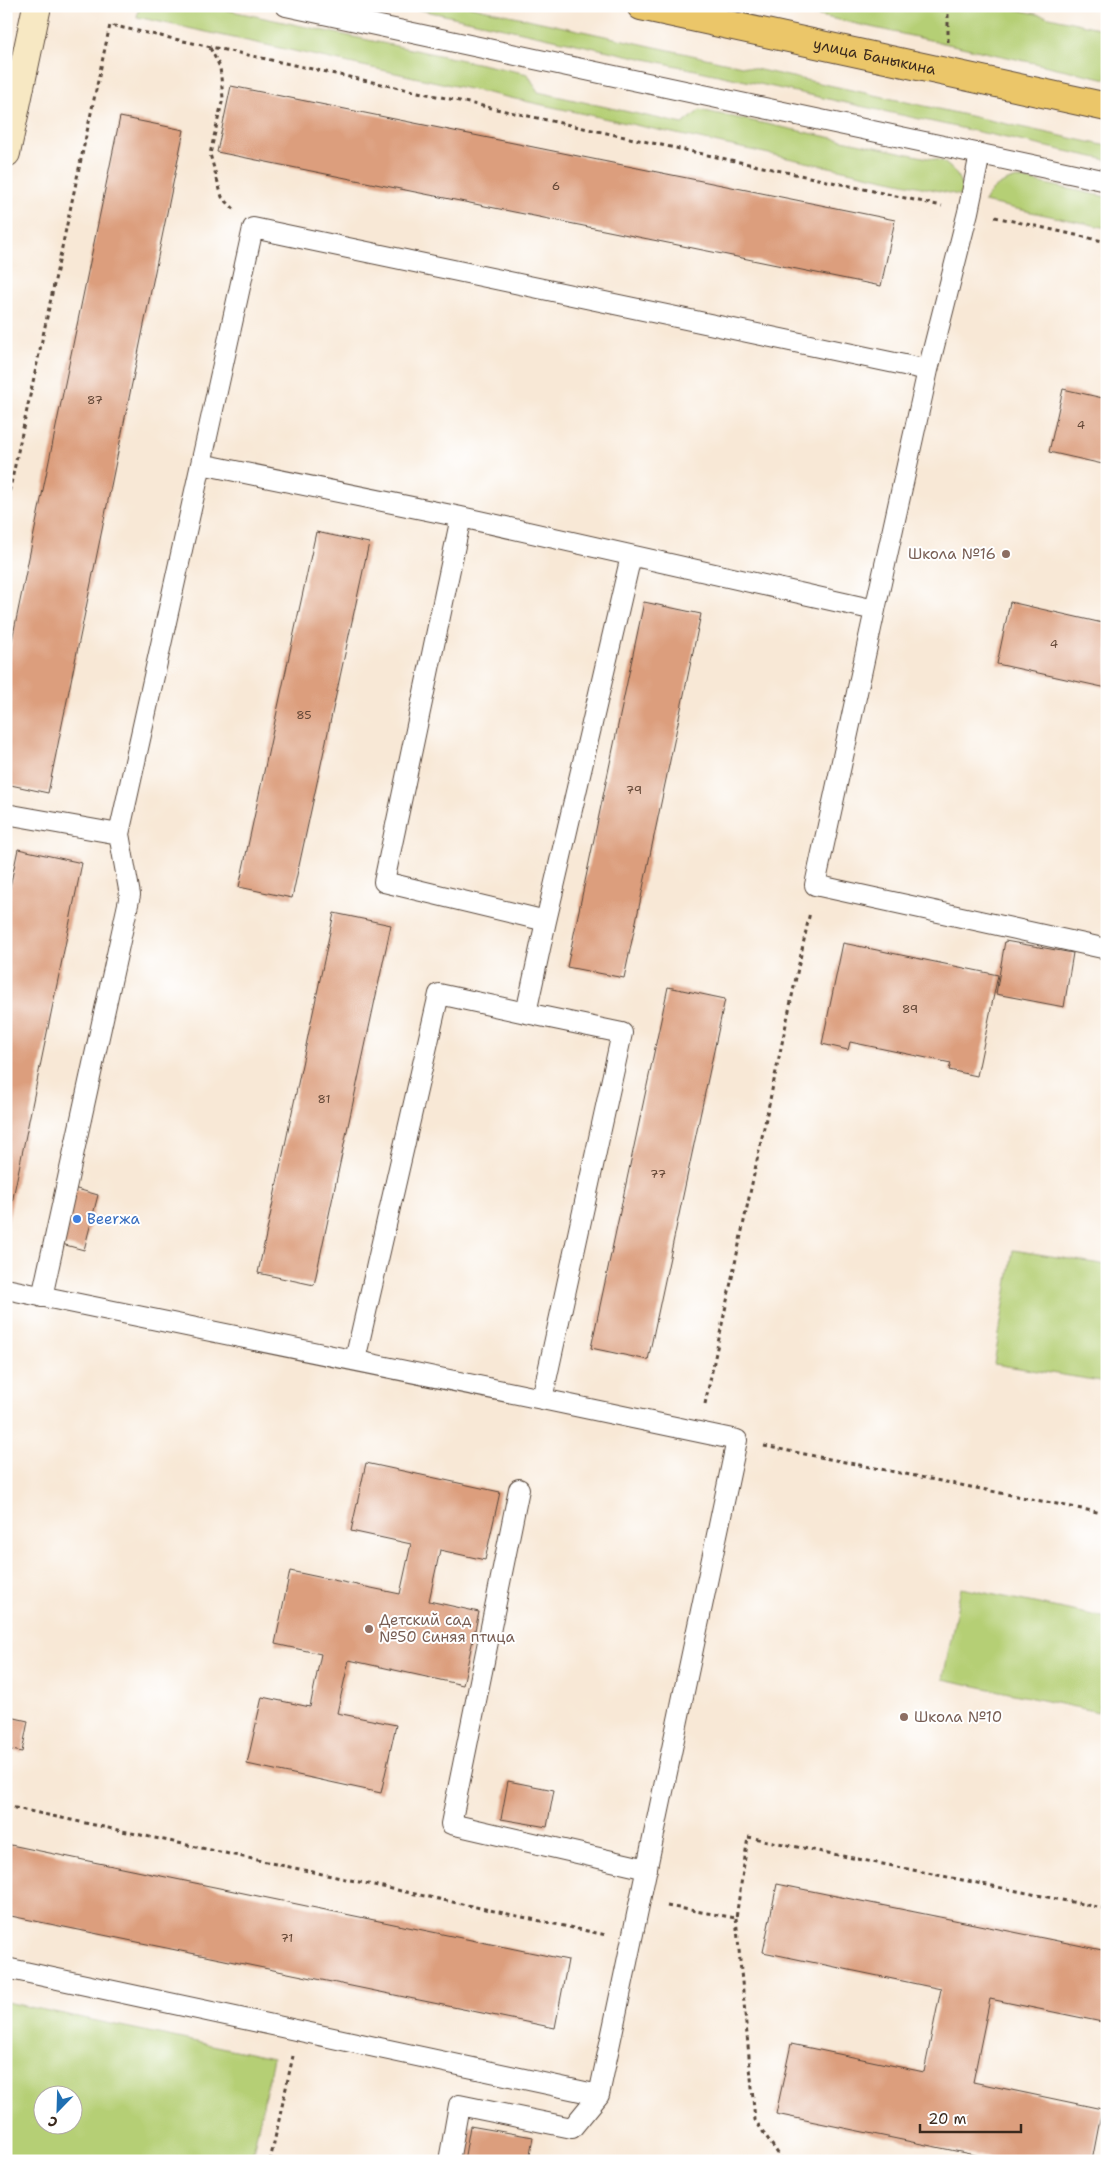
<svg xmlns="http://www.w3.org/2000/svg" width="1113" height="2167" font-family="'Shantell Sans',sans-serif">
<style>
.green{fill:#b5cf74;stroke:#787c49;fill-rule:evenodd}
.building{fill:#dc9e7d}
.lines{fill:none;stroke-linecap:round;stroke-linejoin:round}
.service-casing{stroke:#57463a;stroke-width:22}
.secondary-casing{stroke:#57463a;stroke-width:30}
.primary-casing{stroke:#57463a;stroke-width:30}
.path{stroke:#57463a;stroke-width:3;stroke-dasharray:4 4;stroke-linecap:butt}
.service{stroke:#fff;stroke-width:20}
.secondary{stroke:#f7e8c3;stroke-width:28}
.primary{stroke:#ebc669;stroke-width:28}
.education-dot{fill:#8d6e63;stroke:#fff;stroke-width:2}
.shop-dot{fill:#3f7fe0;stroke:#fff;stroke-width:2}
.labels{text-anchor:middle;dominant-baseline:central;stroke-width:4;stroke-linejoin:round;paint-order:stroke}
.number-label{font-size:12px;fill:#634736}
.street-label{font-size:15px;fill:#3b2a1e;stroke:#fff}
.education-label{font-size:15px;fill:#785e54;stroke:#fff;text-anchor:start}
.shop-label{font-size:15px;fill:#366cbe;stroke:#fff;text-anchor:start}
</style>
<rect width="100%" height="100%" fill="#fff"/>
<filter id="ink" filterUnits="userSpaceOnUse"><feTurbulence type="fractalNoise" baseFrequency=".02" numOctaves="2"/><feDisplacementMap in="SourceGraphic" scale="10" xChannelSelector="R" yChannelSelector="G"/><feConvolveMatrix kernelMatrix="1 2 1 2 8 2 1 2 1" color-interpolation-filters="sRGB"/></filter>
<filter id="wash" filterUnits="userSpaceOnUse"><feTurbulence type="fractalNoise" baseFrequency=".0096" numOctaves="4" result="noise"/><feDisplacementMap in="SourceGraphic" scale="20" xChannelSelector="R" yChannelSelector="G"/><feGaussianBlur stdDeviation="1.12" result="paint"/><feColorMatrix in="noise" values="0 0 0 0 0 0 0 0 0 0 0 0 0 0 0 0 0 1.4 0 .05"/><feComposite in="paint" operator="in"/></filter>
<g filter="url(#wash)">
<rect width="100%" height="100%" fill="#f8e8d6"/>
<path class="green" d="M 139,6 L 208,6 L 528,74 L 538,92 L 683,124 L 700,110 L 942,161 C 956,171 961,178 963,196 L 137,17 Z
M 403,6 L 468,6 L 1107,146 L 1107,160 Z
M 775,6 L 1001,6 L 1107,30 L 1107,79 Z
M 1017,178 L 1107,197 L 1107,228 L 984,202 C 992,187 1001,183 1017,178 Z
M 1013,1250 L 1107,1265 L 1107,1382 L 994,1364 Z
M 961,1588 L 1107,1618 L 1107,1668 L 1098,1712 L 943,1679 Z
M 6,2002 L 273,2058 L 251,2161 L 6,2161 ZM 42,2094 L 72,2094 L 72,2124 L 42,2124 Z"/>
<g id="blocks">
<path class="building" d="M 231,86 L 895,220 L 881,286 L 217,152 Z
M 120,117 L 184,130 L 48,793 L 6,784 L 6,669 Z
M 1063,389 L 1107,399 L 1107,465 L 1049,452 Z
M 316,532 L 369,543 L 292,898 L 239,887 Z
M 644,602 L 701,614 L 624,978 L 567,967 Z
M 1010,602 L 1107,624 L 1107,688 L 997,664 Z
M 18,849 L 82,863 L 7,1227 L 6,906 Z
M 334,913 L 391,925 L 314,1285 L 258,1273 Z
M 1005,941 L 1073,953 L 1064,1007 L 996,994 Z
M 843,943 L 998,975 L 977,1076 L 949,1070 L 951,1063 L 850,1042 L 848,1050 L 822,1044 Z
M 668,987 L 725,999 L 648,1360 L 591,1348 Z
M 70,1187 L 98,1195 L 84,1250 L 58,1243 Z
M 366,1463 L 500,1492 L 485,1560 L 440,1550 L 429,1601 L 479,1612 L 463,1685 L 349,1660 L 337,1713 L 396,1725 L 381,1793 L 247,1764 L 262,1697 L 310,1707 L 321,1654 L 275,1644 L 290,1571 L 400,1594 L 411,1544 L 351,1531 Z
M 6,1716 L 28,1721 L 22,1752 L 6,1749 Z
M 508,1781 L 554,1790 L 547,1827 L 501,1819 Z
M 6,1844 L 568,1960 L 555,2028 L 6,1915 Z
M 777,1884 L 1107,1951 L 1107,2023 L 990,1999 L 973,2082 L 1102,2109 L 1092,2161 L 1004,2161 L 776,2114 L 791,2044 L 924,2072 L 941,1989 L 763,1952 Z
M 470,2126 L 533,2137 L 529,2161 L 464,2161 Z"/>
</g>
</g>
<g filter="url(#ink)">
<use href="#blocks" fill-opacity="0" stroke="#57463a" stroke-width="1"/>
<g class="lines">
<defs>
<path id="service" d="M 286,6 L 1107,181
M 928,370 L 253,228 L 201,464 L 461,517 L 875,610 L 928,370 L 968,212 L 980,154
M 875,610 L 815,885 L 1107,949
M 6,814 L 119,834
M 546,921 L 631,556
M 6,1289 L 542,1399
M 42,1297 L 130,895 L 119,834 L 201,464
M 355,1360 L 439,994 L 526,1013
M 519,1489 L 451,1824 L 647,1869
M 6,1968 L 599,2095 L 737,1440 L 542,1399 L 622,1033 L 526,1013 L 546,921 L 384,882 L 461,517
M 449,2161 L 459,2105 L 572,2128 L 599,2095"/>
<path id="secondary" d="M 6,153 L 37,6"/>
<g id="primary">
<path id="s1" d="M 641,6 L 1107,107"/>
</g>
</defs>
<use href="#service" class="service-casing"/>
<use href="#secondary" class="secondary-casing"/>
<use href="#primary" class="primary-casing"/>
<path class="path" d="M 948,42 L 948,6
M 210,48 L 220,67 L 223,98 L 210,154 L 222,197 L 235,210
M 995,217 L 1107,242
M 6,507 L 110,25 L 942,206
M 705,1404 L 810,912
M 764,1446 L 1107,1514
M 6,1806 L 606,1935
M 667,1906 L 736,1918 L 748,1837 L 1107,1909
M 736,1918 L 755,2120 L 783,2161
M 270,2161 L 293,2056
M 1101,2161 L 1107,2145"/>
<use href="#service" class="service"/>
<use href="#secondary" class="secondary"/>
<use href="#primary" class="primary"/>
</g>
</g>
<g class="education-dot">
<circle cx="1006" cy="554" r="5"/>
<circle cx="369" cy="1629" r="5"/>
<circle cx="904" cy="1717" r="5"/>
</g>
<circle class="shop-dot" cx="77" cy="1219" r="5"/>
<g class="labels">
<g class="number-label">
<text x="556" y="186">6</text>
<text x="95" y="400">87</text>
<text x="1081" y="425">4</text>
<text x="1054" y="644">4</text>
<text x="304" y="715">85</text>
<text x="634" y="790">79</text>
<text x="910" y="1009">89</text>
<text x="324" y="1099">81</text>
<text x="658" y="1174">77</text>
<text x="287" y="1938">71</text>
</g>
<g class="street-label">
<text stroke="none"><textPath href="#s1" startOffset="239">улица Баныкина</textPath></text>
</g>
<g class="education-label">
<text x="996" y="554" text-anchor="end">Школа №16</text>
<text x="379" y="1620">Детский сад<tspan x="379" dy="17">№50 Синяя птица</tspan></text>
<text x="914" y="1717">Школа №10</text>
</g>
<g class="shop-label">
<text x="87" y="1219">Beerжа</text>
</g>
</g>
<rect width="1113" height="2167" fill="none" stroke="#fff" stroke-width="25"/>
<g transform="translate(58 2110) rotate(203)"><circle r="24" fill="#ffffff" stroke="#b1aaa5"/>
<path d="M0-4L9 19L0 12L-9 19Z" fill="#1f6fb2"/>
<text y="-8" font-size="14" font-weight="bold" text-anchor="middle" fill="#3b2a1e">С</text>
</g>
<path d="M920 2124v8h101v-8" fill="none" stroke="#3b2a1e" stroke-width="2.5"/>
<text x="928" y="2124" font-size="15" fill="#3b2a1e" stroke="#ffffff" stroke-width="4" paint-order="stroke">20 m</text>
</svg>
